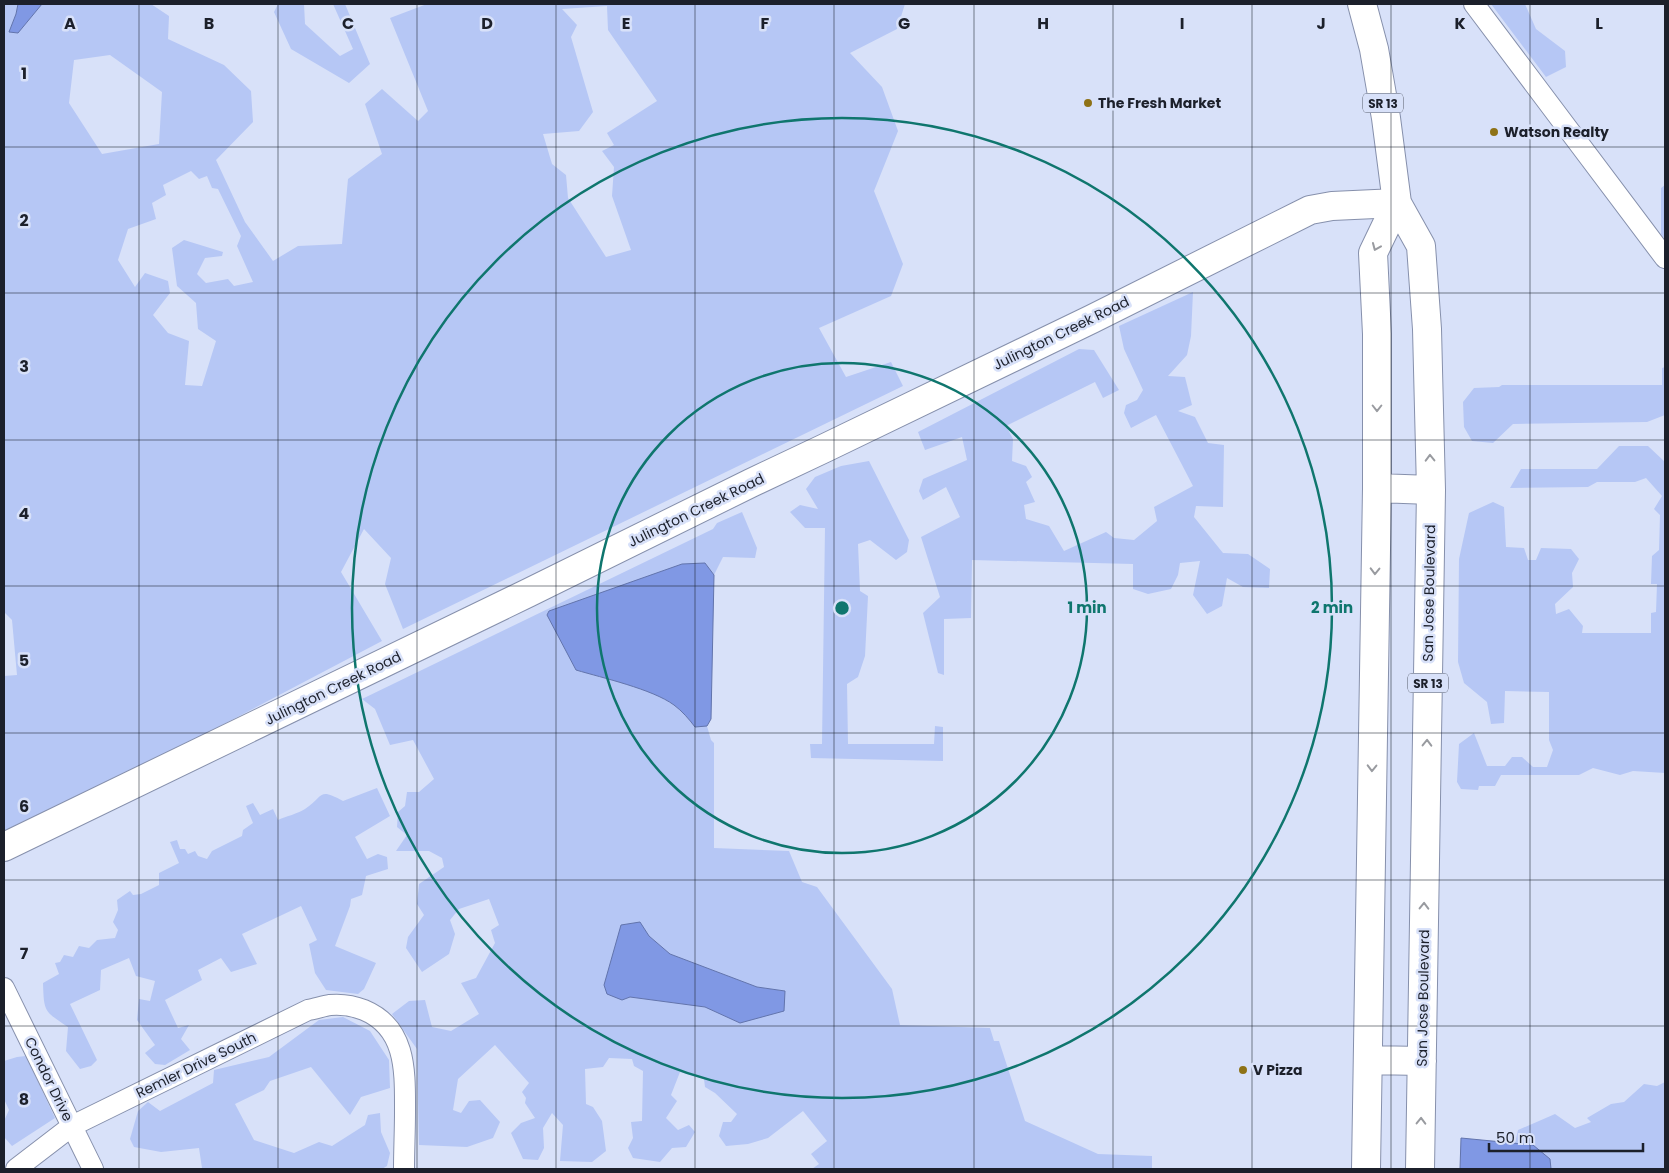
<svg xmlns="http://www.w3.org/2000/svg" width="1669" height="1173" font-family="Poppins,sans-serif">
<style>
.green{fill:#b6c7f5;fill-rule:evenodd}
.water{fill:#8098e4;stroke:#6274ac}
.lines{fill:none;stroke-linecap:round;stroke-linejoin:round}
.street-casing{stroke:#8690ac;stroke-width:22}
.secondary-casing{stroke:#8690ac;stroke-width:30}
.primary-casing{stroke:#8690ac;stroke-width:30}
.street{stroke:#fff;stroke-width:20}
.secondary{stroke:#fff;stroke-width:28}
.primary{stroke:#fff;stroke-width:28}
.oneway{stroke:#999ba0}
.grid{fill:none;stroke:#1c202b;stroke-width:1;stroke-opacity:0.55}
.ring{fill:none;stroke:#0f766e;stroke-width:2.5}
.poi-dot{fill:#8e7216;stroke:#d8e1f9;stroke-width:2}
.labels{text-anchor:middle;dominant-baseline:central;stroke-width:5;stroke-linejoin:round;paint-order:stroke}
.shield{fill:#d8e1f9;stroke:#545a69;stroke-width:1}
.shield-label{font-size:12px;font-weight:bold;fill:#1c202b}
.poi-label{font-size:14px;font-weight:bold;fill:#1c202b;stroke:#d8e1f9;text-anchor:start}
.street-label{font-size:14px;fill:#1c202b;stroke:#d8e1f9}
.grid-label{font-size:16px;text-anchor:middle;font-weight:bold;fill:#1c202b;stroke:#d8e1f9;stroke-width:5;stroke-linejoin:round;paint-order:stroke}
.centre{fill:#0f766e;stroke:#d8e1f9;stroke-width:2.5}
.ring-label{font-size:15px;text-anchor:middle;font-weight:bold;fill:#0f766e;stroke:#d8e1f9;stroke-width:5;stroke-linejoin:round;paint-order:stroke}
</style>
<rect width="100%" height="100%" fill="#d8e1f9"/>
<path class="green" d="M 4,4 L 18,4 L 16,14 L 9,32 L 18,33 L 42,4 L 151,4 L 169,16 L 168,39 L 224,65 L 251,91 L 253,122 L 216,160 L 245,222 L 273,261 L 298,246 L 342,244 L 348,179 L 382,154 L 365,104 L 382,89 L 418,121 L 428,111 L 390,18 L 427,4 L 905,4 L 897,29 L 850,53 L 882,87 L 898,131 L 874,191 L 903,264 L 891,296 L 819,328 L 846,377 L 891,362 L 903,386 L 403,629 L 385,584 L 391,558 L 364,529 L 341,572 L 382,641 L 167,754 L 4,837 L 4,676 L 17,675 L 12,620 L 4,612 ZM 607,6 L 608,30 L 657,101 L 607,133 L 614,145 L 602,151 L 614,167 L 612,196 L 631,250 L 606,257 L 568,198 L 566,175 L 552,164 L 543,134 L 579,131 L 593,112 L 571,37 L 577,25 L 562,9 ZM 110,55 L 162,92 L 159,144 L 102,154 L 69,103 L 74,60 ZM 191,171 L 199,179 L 207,176 L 212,188 L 218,189 L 241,236 L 237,246 L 253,282 L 234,286 L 228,279 L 206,283 L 197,274 L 205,258 L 222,256 L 223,252 L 184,240 L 172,248 L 177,286 L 196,303 L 198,329 L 216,341 L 202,386 L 185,385 L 189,341 L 168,333 L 153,315 L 170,293 L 168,281 L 145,273 L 135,287 L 118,260 L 128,229 L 156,219 L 152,203 L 166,195 L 163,185 Z
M 278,4 L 304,4 L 305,24 L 340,56 L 353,49 L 333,4 L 345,4 L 370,64 L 349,83 L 291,49 L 274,12 Z
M 1491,4 L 1525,4 L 1536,29 L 1565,51 L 1566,67 L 1546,77 Z
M 1665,185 L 1665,239 L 1661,234 L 1661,188 Z
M 1193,292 L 1191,336 L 1187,355 L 1168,376 L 1185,377 L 1192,405 L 1178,411 L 1195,417 L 1208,443 L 1224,445 L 1223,507 L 1196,506 L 1194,517 L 1223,553 L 1248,554 L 1270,569 L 1269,588 L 1243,587 L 1227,578 L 1222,606 L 1207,614 L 1193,595 L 1200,561 L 1180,563 L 1178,575 L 1171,589 L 1148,594 L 1133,589 L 1133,564 L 972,560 L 971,618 L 944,619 L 944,675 L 938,673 L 923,613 L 940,597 L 921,537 L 960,517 L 946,487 L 923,500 L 919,491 L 923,479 L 967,460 L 962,437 L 925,450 L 918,432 L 1079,349 L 1094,350 L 1119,390 L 1103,398 L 1095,382 L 1006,426 L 1013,439 L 1012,461 L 1026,466 L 1032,477 L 1026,482 L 1035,502 L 1024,505 L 1026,519 L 1049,526 L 1064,551 L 1106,532 L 1114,538 L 1134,540 L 1157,521 L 1154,507 L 1193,486 L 1156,415 L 1131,428 L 1124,413 L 1126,405 L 1137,400 L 1143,390 L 1124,349 L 1119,326 Z
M 1665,367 L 1665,415 L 1647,422 L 1513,424 L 1493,443 L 1472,441 L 1464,427 L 1463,402 L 1474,388 L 1499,387 L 1502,385 L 1662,385 L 1662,368 Z
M 1619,446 L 1648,446 L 1665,462 L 1665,773 L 1633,771 L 1620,775 L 1593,768 L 1579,775 L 1501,775 L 1495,786 L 1479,786 L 1478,790 L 1461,789 L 1457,782 L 1459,744 L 1474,733 L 1487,766 L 1505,766 L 1512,757 L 1522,757 L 1533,767 L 1547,767 L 1553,750 L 1549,740 L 1549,692 L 1505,691 L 1504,723 L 1491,724 L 1487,702 L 1464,683 L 1458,662 L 1459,559 L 1469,513 L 1493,502 L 1504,507 L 1506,547 L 1524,548 L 1528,560 L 1536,560 L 1541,548 L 1571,549 L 1579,559 L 1572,573 L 1573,587 L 1555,604 L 1556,614 L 1569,609 L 1583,626 L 1582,633 L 1651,633 L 1651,613 L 1656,612 L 1657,584 L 1651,584 L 1652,556 L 1659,550 L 1660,515 L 1654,509 L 1662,496 L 1646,478 L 1635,482 L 1597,482 L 1588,487 L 1510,488 L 1521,469 L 1597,469 Z
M 869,461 L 909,540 L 907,552 L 896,560 L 870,540 L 858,544 L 860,591 L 868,596 L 865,656 L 858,677 L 847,684 L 848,744 L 934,744 L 935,726 L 943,727 L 943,761 L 811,758 L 810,744 L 822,744 L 825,528 L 805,528 L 790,512 L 800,505 L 818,509 L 806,489 L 815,477 L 841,466 Z
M 742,512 L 757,548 L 755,558 L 723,557 L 714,575 L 705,563 L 576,670 C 603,678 652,689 674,705 C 682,711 689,719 695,727 L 707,726 L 711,740 L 714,743 L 714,848 L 789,851 L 802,882 L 817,887 L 892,989 L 900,1025 L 990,1028 L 994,1041 L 999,1041 L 1025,1121 L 1098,1154 L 1152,1156 L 1152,1169 L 812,1169 L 819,1164 L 811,1154 L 827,1141 L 803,1111 L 768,1138 L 748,1144 L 726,1146 L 719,1136 L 723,1122 L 731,1122 L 737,1114 L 715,1093 L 705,1087 L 704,1079 L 680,1072 L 671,1095 L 677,1101 L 666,1118 L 678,1130 L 689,1125 L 695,1132 L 686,1147 L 672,1148 L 660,1162 L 633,1158 L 628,1148 L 633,1138 L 631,1122 L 642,1121 L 643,1071 L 634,1066 L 632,1059 L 609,1058 L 603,1067 L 585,1069 L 586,1104 L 593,1107 L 602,1121 L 606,1151 L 592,1162 L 560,1161 L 563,1125 L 552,1113 L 543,1128 L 544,1148 L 538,1160 L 523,1159 L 511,1133 L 521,1123 L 535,1118 L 525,1103 L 526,1098 L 522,1092 L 529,1083 L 495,1045 L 458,1079 L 453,1110 L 461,1113 L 469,1101 L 480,1100 L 500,1122 L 493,1138 L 467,1147 L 419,1145 L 417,1049 L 392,1014 L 409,1001 L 425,1000 L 432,1027 L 451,1031 L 479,1014 L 461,983 L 476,978 L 495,943 L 491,930 L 499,925 L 489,899 L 459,909 L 450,920 L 455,934 L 449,954 L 422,972 L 406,948 L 408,937 L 424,915 L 417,904 L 419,884 L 444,867 L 442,858 L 429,851 L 396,851 L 407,835 L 397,827 L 398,812 L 405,806 L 407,792 L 419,792 L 434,779 L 413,740 L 390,745 L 375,709 L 362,699 L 713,529 L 717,523 ZM 649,936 L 670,954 L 757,987 L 785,991 L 740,1023 L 705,1007 L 630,997 Z
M 377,788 L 390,816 L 355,837 L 367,859 L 378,854 L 387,857 L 388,869 L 366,876 L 362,895 L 351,899 L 350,906 L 335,946 L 376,963 L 364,989 L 358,994 L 326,990 L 315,973 L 309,944 L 317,940 L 301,906 L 242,934 L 257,964 L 231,972 L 221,958 L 198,970 L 202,980 L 165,1000 L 178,1028 L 189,1025 L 181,1039 L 190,1050 L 165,1065 L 155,1064 L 145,1053 L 155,1045 L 137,1020 L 139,999 L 150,1001 L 155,981 L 136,976 L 129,958 L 101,970 L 100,990 L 70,1004 L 97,1060 L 91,1066 L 80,1069 L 66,1051 L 68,1027 C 44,1011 44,1012 43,983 L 59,974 L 55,963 L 60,962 L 64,955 L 73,957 L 79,946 L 89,948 L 97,940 L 115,938 L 118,930 L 113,922 L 118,910 L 117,900 L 130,891 L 133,895 L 141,894 L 159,885 L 159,873 L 179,863 L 170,842 L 177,840 L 180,849 L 185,849 L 188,854 L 195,851 L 198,856 L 207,859 L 212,851 L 242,836 L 243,830 L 253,823 L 246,806 L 253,803 L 260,815 L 273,809 L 278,820 C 287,816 297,814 305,809 C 324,796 318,787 343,801 Z
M 343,1017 L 370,1031 L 389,1060 L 390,1088 L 361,1097 L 350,1115 L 311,1067 L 270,1081 L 264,1090 L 235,1104 L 254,1140 L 294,1153 L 319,1142 L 332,1146 L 365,1125 L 368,1115 L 380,1113 L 381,1132 L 390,1153 L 387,1166 L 382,1169 L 210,1169 L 202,1168 L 199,1148 L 161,1152 L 134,1147 L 130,1139 L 138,1111 L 148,1102 L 160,1111 L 213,1083 L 214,1070 L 269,1057 L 319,1020 Z
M 26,1056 L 55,1118 L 12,1146 L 4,1137 L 4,1121 L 9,1110 L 4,1099 L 4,1061 L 17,1057 Z
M 1665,1082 L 1665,1169 L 1551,1169 L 1550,1159 L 1515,1143 L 1518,1130 L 1555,1114 L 1575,1128 L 1591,1122 L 1587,1118 L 1611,1104 L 1624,1102 L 1644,1084 L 1657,1086 Z"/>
<path class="water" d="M 18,4 L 42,4 L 18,33 L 9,32 L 16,14 Z
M 705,563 L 714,575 L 711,719 L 707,726 L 695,727 C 689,719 682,711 674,705 C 652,689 603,678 576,670 L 547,615 L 549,611 L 682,564 Z
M 640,922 L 649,936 L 670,954 L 757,987 L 785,991 L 784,1011 L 740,1023 L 705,1007 L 630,997 L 622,1000 L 607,994 L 604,985 L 621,925 Z
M 1461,1138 L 1533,1145 L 1550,1159 L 1551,1169 L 1460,1169 Z"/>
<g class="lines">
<defs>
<path id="street" d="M 1474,4 L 1665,258
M 4,988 L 93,1169
M 16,1169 L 72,1126 L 308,1010 C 315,1009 323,1006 330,1005 C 341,1004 354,1006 364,1010 C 407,1028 405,1072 405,1112 C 405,1131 404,1150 404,1169"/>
<path id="secondary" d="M 4,847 L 528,593 L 751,483 L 825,448 L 1092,319 L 1310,210 L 1332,206 L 1397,203"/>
<path id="primary" d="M 1362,4 L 1374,49 L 1386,118 L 1397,203 L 1421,246 L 1427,329 L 1431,490 L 1420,1169
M 1377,488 L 1431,490
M 1368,1060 L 1422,1061
M 1366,1169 L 1377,488 L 1377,334 L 1373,253 L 1397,203"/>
</defs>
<use href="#street" class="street-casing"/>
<use href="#secondary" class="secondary-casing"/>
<use href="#primary" class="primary-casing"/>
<use href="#street" class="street"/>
<use href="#secondary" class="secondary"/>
<use href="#primary" class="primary"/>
</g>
<defs><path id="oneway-chevron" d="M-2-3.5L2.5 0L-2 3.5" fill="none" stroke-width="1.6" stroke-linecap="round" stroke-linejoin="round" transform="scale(1.25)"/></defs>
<g class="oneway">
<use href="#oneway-chevron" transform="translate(1376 247) rotate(113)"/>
<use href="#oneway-chevron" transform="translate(1377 408) rotate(90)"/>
<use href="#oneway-chevron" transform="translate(1430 458) rotate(-91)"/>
<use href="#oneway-chevron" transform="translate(1375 571) rotate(91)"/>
<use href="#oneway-chevron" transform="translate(1427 743) rotate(-89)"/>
<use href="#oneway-chevron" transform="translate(1372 768) rotate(91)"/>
<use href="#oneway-chevron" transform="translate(1424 906) rotate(-89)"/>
<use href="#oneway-chevron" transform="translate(1421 1121) rotate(-89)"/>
</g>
<path class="grid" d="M 139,4 L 139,1169M 278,4 L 278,1169M 417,4 L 417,1169M 556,4 L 556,1169M 695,4 L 695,1169M 834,4 L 834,1169M 974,4 L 974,1169M 1113,4 L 1113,1169M 1252,4 L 1252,1169M 1391,4 L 1391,1169M 1530,4 L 1530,1169M 4,147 L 1665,147M 4,293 L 1665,293M 4,440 L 1665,440M 4,586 L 1665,586M 4,733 L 1665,733M 4,880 L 1665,880M 4,1026 L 1665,1026"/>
<g class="ring">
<circle cx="842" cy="608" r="245"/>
<circle cx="842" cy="608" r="490"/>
</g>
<g class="poi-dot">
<circle cx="1088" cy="103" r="5"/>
<circle cx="1494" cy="132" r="5"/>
<circle cx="1243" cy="1070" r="5"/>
</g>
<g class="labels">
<g class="shield">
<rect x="1363" y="93.5" width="40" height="19" rx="4"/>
<rect x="1408" y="673.5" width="40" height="19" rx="4"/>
</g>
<g class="shield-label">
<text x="1383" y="103">SR 13</text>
<text x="1428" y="683">SR 13</text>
</g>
<g class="poi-label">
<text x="1098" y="103">The Fresh Market</text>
<text x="1504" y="132">Watson Realty</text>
<text x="1253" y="1070">V Pizza</text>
</g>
<g class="street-label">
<text transform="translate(1061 333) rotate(-26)">Julington Creek Road</text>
<text transform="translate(696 510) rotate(-26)">Julington Creek Road</text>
<text transform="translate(1429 593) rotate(-89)">San Jose Boulevard</text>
<text transform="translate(333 688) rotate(-26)">Julington Creek Road</text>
<text transform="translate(1423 998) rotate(-89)">San Jose Boulevard</text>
<text transform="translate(196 1065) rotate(-26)">Remler Drive South</text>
<text transform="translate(49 1079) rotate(64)">Condor Drive</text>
</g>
</g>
<g class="grid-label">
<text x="70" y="29">A</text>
<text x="209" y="29">B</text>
<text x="348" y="29">C</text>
<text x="487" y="29">D</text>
<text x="626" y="29">E</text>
<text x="765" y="29">F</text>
<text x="904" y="29">G</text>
<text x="1043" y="29">H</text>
<text x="1182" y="29">I</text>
<text x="1321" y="29">J</text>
<text x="1460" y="29">K</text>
<text x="1599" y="29">L</text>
<text x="24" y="79">1</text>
<text x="24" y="226">2</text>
<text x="24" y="372">3</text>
<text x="24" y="519">4</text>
<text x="24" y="666">5</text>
<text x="24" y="812">6</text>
<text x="24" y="959">7</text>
<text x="24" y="1105">8</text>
</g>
<circle cx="842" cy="608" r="8" class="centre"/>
<g class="ring-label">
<text x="1087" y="613">1 min</text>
<text x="1332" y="613">2 min</text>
</g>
<rect width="1669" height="1173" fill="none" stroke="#1c202b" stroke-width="10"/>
<path d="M1489 1143v8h154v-8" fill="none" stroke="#1c202b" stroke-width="2.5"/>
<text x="1496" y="1143" font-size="15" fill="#1c202b" stroke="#d8e1f9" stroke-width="4" paint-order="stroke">50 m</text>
</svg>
